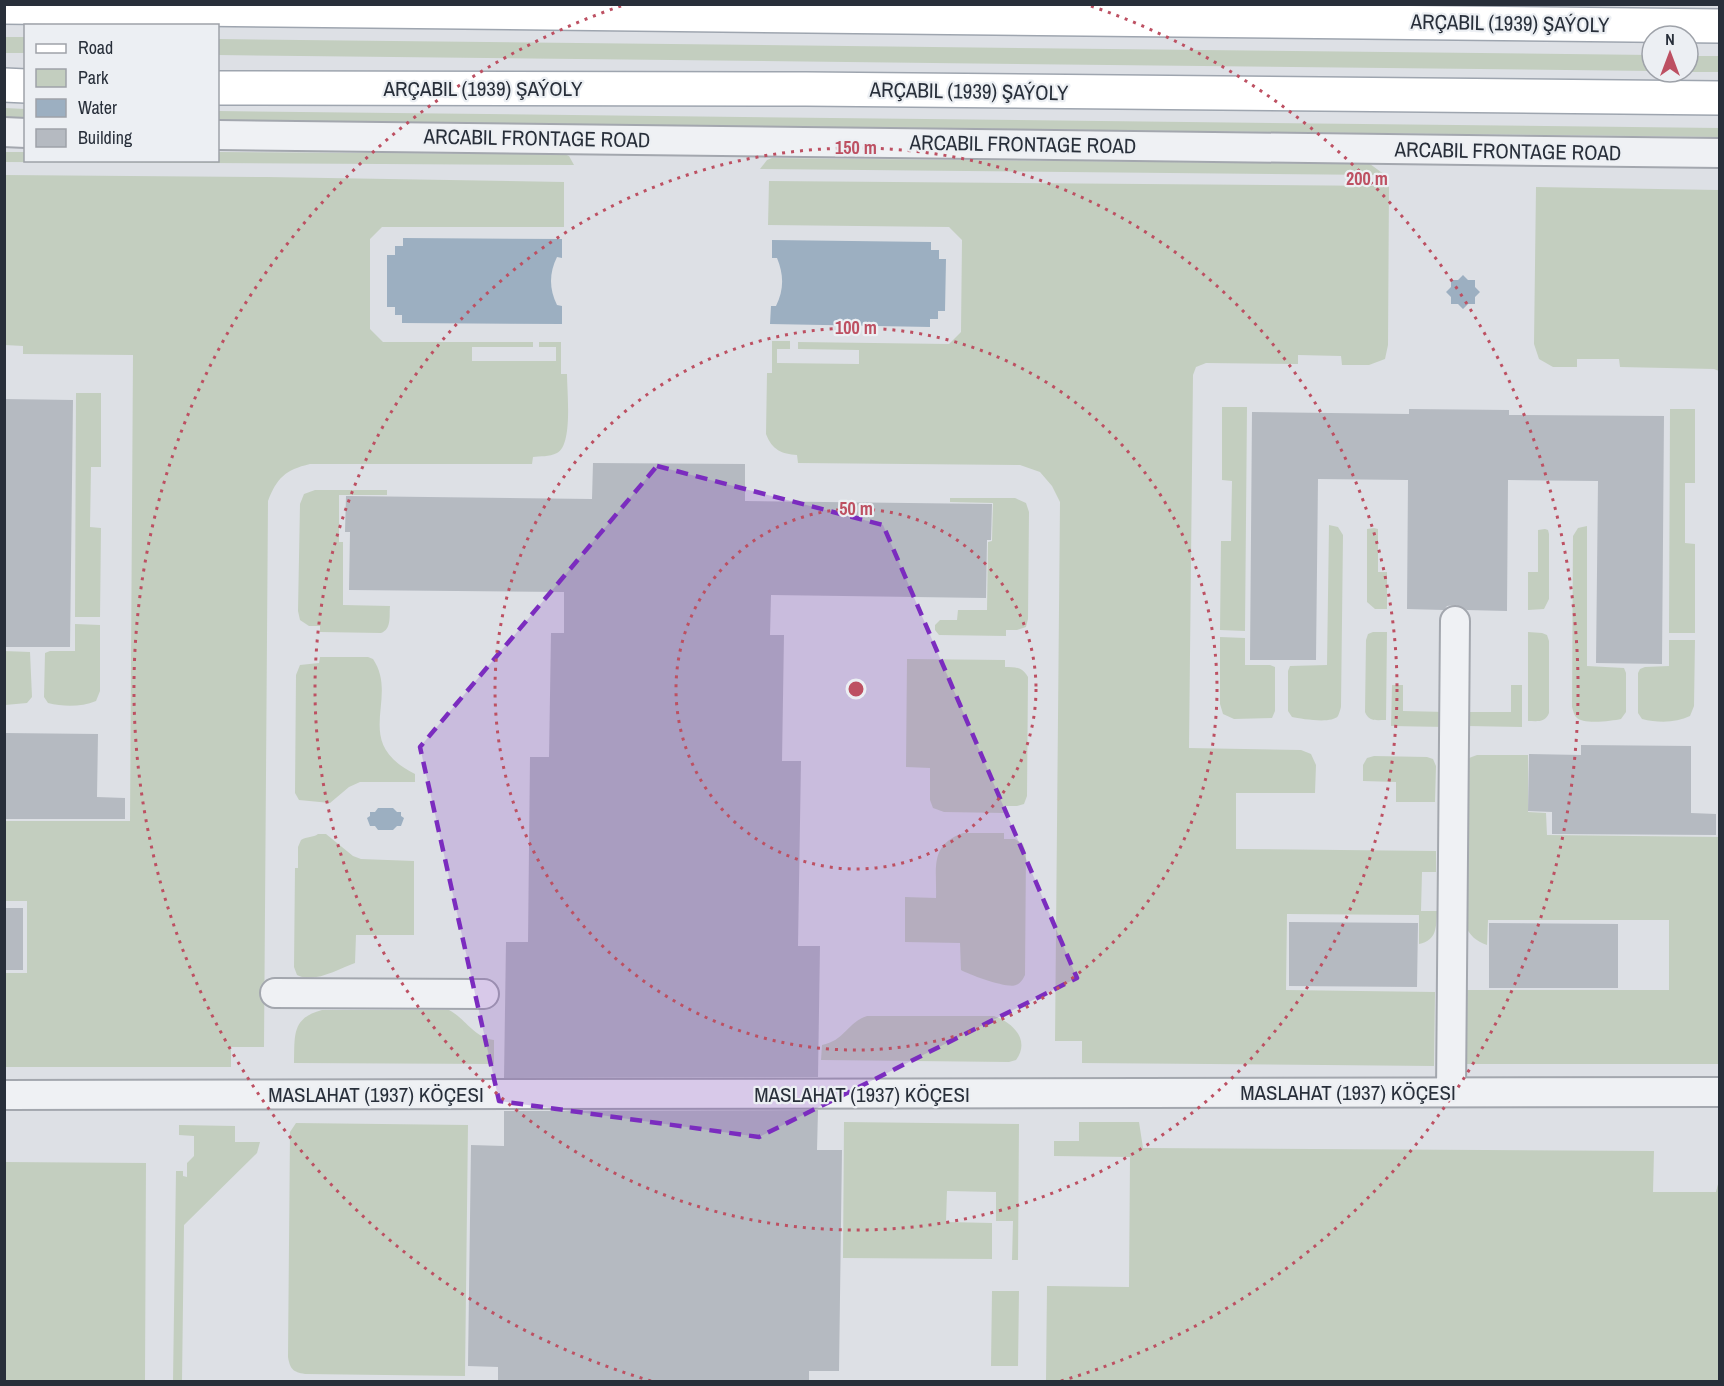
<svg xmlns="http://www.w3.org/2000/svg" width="1724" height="1386" font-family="'Archivo Narrow',sans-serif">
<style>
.green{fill:#c3cebf}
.water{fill:#9cafc1}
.building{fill:#b5bac1}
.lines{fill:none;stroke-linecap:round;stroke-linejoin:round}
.minor-casing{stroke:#a3a7ae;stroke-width:32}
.major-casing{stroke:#9ea5af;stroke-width:36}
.minor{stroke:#eff1f4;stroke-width:28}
.major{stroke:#fff;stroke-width:33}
.marked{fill:#7b2cbf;fill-opacity:0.2;stroke:#7b2cbf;stroke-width:4.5;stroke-dasharray:12 8;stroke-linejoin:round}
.ring{fill:none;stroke:#bd5062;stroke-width:3;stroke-dasharray:3 6}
.labels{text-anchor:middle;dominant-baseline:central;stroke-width:4.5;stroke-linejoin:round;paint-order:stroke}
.street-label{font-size:21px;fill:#282f3a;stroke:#eceff3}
.centre{fill:#bd5062;stroke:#eceff3;stroke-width:3}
.ring-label{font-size:18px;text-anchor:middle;font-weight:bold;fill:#bd5062;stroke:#eceff3;stroke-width:4.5;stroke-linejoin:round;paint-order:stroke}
</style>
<rect width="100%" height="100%" fill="#dde0e5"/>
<path class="green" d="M 5,37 L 25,37 L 25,53 L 5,53 Z
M 218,39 L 1652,55 L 1652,71 L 218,55 Z
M 1688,56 L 1719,56 L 1719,72 L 1688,72 Z
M 5,108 L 25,109 L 25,118 L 5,118 Z
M 218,111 L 1719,128 L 1720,137 L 218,120 Z
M 4,152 L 25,152 L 26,160 L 218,160 L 218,152 L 564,154 L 569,156 L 574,165 L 5,162 Z
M 772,158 L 1370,164 L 1385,175 L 760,169 L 767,160 Z
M 5,175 L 267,177 L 564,182 L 564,227 L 382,227 L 370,239 L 370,329 L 383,342 L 533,342 L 533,347 L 472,347 L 472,361 L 556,361 L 556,347 L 539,347 L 539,342 L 561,342 L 561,374 L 567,374 C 567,392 573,445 557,453 C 549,457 540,456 533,457 L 532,464 L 310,464 C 285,470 277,478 268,501 L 264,1047 L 231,1047 L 231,1067 L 5,1067 L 5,973 L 27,973 L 27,901 L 5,901 L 5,821 L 130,821 L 133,355 L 23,354 L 23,346 L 5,345 Z
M 769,181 L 1389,186 L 1388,345 L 1385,359 L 1369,365 L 1342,365 L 1341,356 L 1298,355 L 1298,364 L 1206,363 L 1196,367 L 1193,375 L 1189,748 L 1301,750 L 1311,754 L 1316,765 L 1315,793 L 1236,793 L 1236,849 L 1436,851 L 1436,872 L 1422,872 L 1421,911 L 1437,911 C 1436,928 1437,940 1419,944 L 1419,915 L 1287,914 L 1286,990 L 1435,992 L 1434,1066 L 1082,1063 L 1082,1041 L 1055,1041 L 1060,502 L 1052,486 L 1040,472 L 1020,465 L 798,463 L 797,455 C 782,454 772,450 766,434 L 767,373 L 772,373 L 772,341 L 790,341 L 790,349 L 777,349 L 777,363 L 859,364 L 859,350 L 798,349 L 798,342 L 949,344 L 961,332 L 962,240 L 949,227 L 768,225 Z
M 1536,187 L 1719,190 L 1719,371 L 1714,369 L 1620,367 L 1619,359 L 1577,359 L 1577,367 L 1553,367 L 1539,359 L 1534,344 Z
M 76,393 L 101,393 L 101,467 L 91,467 L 90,527 L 101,528 L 100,617 L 75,617 Z
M 1222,407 L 1247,407 L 1245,631 L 1220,630 L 1221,541 L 1231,541 L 1232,481 L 1222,480 Z
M 1670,409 L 1695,409 L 1695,483 L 1685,483 L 1685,543 L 1695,544 L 1695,633 L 1669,633 Z
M 315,490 L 387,490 L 387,495 L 339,495 L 339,542 L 343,542 L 343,605 L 390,606 C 389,616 392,629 381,633 L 320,632 L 320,626 L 309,626 L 300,620 L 298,611 L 300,504 L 304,494 Z
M 950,498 L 1015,498 L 1026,503 L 1029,512 L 1028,619 L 1026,627 L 1017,630 L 1006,630 L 1006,636 L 939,635 L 935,630 L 935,625 L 940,620 L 957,620 L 958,610 L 987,610 L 988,542 L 992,541 L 993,503 L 950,502 Z
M 1329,525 L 1338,527 L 1343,535 L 1341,706 C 1341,708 1339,714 1338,716 C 1332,724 1302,719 1292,717 L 1288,711 L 1288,671 L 1290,666 L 1327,665 Z
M 1587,526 L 1587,666 L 1624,668 L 1626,673 L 1626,712 L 1621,719 C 1612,721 1582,725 1576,717 C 1574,715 1573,710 1572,707 L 1573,536 L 1578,528 Z
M 1374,528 L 1378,529 L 1378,572 L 1387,572 L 1387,609 L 1375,609 L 1367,602 L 1367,529 Z
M 1545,529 L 1548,530 L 1549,534 L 1549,599 L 1544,609 L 1528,610 L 1528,572 L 1538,572 L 1538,530 Z
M 75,624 L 100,625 L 100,691 L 96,701 C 81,707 64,707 48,703 L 44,697 L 45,653 L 50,651 L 75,651 Z
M 1373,632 L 1387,632 L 1386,720 C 1376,720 1369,722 1365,712 L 1366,640 L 1368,634 Z
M 1528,632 L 1542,633 L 1547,635 L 1549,641 L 1549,713 C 1545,723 1537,721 1528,721 Z
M 1220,637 L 1245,638 L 1245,665 L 1270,665 L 1275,667 L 1275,711 L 1272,718 L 1234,719 L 1223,714 L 1220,704 Z
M 1669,640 L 1695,640 L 1694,706 L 1690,716 C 1676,723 1658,723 1642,719 L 1638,713 L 1638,673 L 1640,669 L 1645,667 L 1669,666 Z
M 4,651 L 30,652 L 32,697 L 27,703 L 5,705 Z
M 320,657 L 368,657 L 373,659 C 400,699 350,742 415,774 L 415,782 L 360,782 L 349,787 L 330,803 L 299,800 L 295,793 L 296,675 L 300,665 L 319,663 Z
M 907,659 L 1005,660 L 1005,667 C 1016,667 1022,667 1028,677 L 1027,796 L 1024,804 L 1017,806 L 1004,806 L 1004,813 L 944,812 L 933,808 L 930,800 L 930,768 L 906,767 Z
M 1392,685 L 1403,685 L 1403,711 L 1446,712 L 1446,727 L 1391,726 Z
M 1511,685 L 1522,685 L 1522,727 L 1468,726 L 1468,712 L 1511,712 Z
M 1477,755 L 1528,755 L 1528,812 L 1546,813 L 1547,835 L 1719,837 L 1719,1064 L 1465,1064 L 1465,990 L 1669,990 L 1669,920 L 1488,920 L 1487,945 C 1476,941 1470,936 1465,925 L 1465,769 L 1469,758 Z
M 1374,756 L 1427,757 L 1433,759 L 1436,766 L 1435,802 L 1396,802 L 1396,782 L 1363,781 L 1363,765 L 1367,758 Z
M 963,833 L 1004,833 L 1004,839 L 1015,839 L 1023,844 L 1026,853 L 1025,975 C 1023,979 1021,983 1016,985 C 1008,989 970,975 961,970 L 960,943 L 905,942 L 905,897 L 936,898 C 937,868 929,845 963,833 Z
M 318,834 L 326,834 L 353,856 L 361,859 L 414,861 L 414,935 L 356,935 L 355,963 C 338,969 314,984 297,975 L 294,967 L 295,868 L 298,868 L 298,847 L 301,840 C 307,836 313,838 318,834 Z
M 322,1010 L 449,1010 C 466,1019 473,1037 494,1040 L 494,1064 L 294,1063 C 295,1036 291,1018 322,1010 Z
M 867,1016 L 994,1016 C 1012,1022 1031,1040 1016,1060 L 1009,1062 L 821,1060 L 822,1045 C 844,1041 848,1022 867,1016 Z
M 844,1122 L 1019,1124 L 1018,1260 L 1012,1260 L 1013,1221 L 996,1221 L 996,1192 L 947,1191 L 946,1222 L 992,1223 L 992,1259 L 843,1258 Z
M 1079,1122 L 1139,1122 L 1143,1148 L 1654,1151 L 1653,1192 L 1716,1192 L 1719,1180 L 1719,1381 L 1046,1381 L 1047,1286 L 1129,1287 L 1130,1157 L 1054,1156 L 1054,1141 L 1079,1141 Z
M 296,1123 L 468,1125 L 465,1376 L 305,1374 C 293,1372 290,1369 288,1357 L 290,1132 Z
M 179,1125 L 235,1126 L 235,1142 L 260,1142 L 257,1153 L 184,1225 L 182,1381 L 173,1382 L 176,1171 L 183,1171 L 183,1176 L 187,1177 L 187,1163 L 194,1156 L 194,1136 L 179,1135 Z
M 5,1162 L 146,1163 L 145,1381 L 5,1381 Z
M 992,1291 L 1019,1291 L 1018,1366 L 991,1366 Z"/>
<path class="water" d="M 403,238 L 562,239 L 562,258 L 557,257 C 549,273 549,289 557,305 L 562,306 L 562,324 L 402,323 L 402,315 L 395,315 L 395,307 L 387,307 L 387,255 L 395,255 L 395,246 L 403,246 Z
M 772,240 L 931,242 L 931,250 L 939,250 L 939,259 L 946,259 L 945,311 L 938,311 L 938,319 L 930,319 L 930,327 L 770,324 L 771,306 L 776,306 C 784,290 784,275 777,258 L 772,258 Z
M 1463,275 L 1468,280 L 1475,280 L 1475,287 L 1480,292 L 1475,297 L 1475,304 L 1468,304 L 1463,309 L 1458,304 L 1451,304 L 1451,297 L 1446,292 L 1451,287 L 1451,280 L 1458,280 Z
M 378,808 L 393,808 L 397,812 L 401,812 L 401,816 L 404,818 L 401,826 L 397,826 L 393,830 L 378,830 L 375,826 L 370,826 L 367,818 L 370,816 L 370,812 L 375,812 Z"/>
<path class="building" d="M 4,399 L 73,400 L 70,647 L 4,647 Z
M 1409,409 L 1509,410 L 1509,415 L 1664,416 L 1662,664 L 1596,663 L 1598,481 L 1508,480 L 1507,611 L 1467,610 L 1456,605 L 1447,606 L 1444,610 L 1407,609 L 1408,480 L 1318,479 L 1316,660 L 1250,660 L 1252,412 L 1409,414 Z
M 593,463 L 745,464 L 745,501 L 992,504 L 991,540 L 987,540 L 986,598 L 771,595 L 770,635 L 784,635 L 782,761 L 801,761 L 798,946 L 820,946 L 818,1077 L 504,1078 L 506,942 L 528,942 L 530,757 L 549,757 L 551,633 L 564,633 L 564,592 L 349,590 L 350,532 L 345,532 L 346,496 L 592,499 Z
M 4,733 L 98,734 L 97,797 L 125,798 L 125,819 L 4,819 Z
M 1581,745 L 1691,746 L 1691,813 L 1716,814 L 1716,835 L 1552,834 L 1552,812 L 1528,811 L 1529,754 L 1581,755 Z
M 4,908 L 23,908 L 23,970 L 4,970 Z
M 1289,922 L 1418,923 L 1417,987 L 1289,986 Z
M 1489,923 L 1618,924 L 1618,988 L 1489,988 Z
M 818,1110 L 817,1150 L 842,1150 L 839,1371 L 809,1371 L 809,1382 L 498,1382 L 498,1367 L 468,1366 L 471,1145 L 504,1146 L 504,1111 Z"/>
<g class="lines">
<defs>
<path id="minor" d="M 4,132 L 26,133
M 218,135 L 1720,153
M 275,993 L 484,994
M 1451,1092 L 1455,621
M 4,1095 L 1720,1092"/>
<path id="major" d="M 4,7 L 1720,26
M 4,85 L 26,86
M 218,88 L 806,89 L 1720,98"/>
</defs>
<use href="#minor" class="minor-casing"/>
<use href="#major" class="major-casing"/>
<use href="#minor" class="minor"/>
<use href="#major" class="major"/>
</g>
<path class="marked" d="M 657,466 L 883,525 L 1077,978 L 759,1137 L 499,1101 L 420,747 Z"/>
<g class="ring">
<circle cx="856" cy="689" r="180"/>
<circle cx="856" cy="689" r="361"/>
<circle cx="856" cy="689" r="541"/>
<path d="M651 1381A722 722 0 0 1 621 6M1091 6A722 722 0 0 1 1061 1381"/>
</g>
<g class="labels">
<g class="street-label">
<text transform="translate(1510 23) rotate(1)">ARÇABIL (1939) ŞAÝOLY</text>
<text x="483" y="88">ARÇABIL (1939) ŞAÝOLY</text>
<text transform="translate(969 91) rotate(1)">ARÇABIL (1939) ŞAÝOLY</text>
<text transform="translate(537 138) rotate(1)">ARCABIL FRONTAGE ROAD</text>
<text transform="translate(1023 144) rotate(1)">ARCABIL FRONTAGE ROAD</text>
<text transform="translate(1508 151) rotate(1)">ARCABIL FRONTAGE ROAD</text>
<text x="1348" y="1092">MASLAHAT (1937) KÖÇESI</text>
<text x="376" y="1094">MASLAHAT (1937) KÖÇESI</text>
<text x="862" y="1094">MASLAHAT (1937) KÖÇESI</text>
</g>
</g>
<circle cx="856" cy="689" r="9" class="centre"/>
<g class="ring-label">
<text x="856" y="154">150 m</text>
<text x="1367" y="185">200 m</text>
<text x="856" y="334">100 m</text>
<text x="856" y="515">50 m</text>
</g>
<rect width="1724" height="1386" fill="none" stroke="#282f3a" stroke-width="12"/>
<rect x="24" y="24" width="195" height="138" fill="#eceff3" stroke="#9ea2a9" stroke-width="1.5"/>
<rect x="36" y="44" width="30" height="9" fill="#ffffff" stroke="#9ea2a9" stroke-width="1.5"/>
<text x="78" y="54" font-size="18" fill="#282f3a">Road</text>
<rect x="36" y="69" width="30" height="18" fill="#c3cebf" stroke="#9ea2a9" stroke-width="1.5"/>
<text x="78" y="84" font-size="18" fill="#282f3a">Park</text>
<rect x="36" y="99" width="30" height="18" fill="#9cafc1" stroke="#9ea2a9" stroke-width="1.5"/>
<text x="78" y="114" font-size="18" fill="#282f3a">Water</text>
<rect x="36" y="129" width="30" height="18" fill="#b5bac1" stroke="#9ea2a9" stroke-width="1.5"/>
<text x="78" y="144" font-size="18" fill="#282f3a">Building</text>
<g transform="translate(1670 54)"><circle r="28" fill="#eceff3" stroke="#9ea2a9" stroke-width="1.5"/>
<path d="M0-4.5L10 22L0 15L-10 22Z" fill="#bd5062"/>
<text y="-9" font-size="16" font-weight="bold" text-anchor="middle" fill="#282f3a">N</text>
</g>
</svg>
